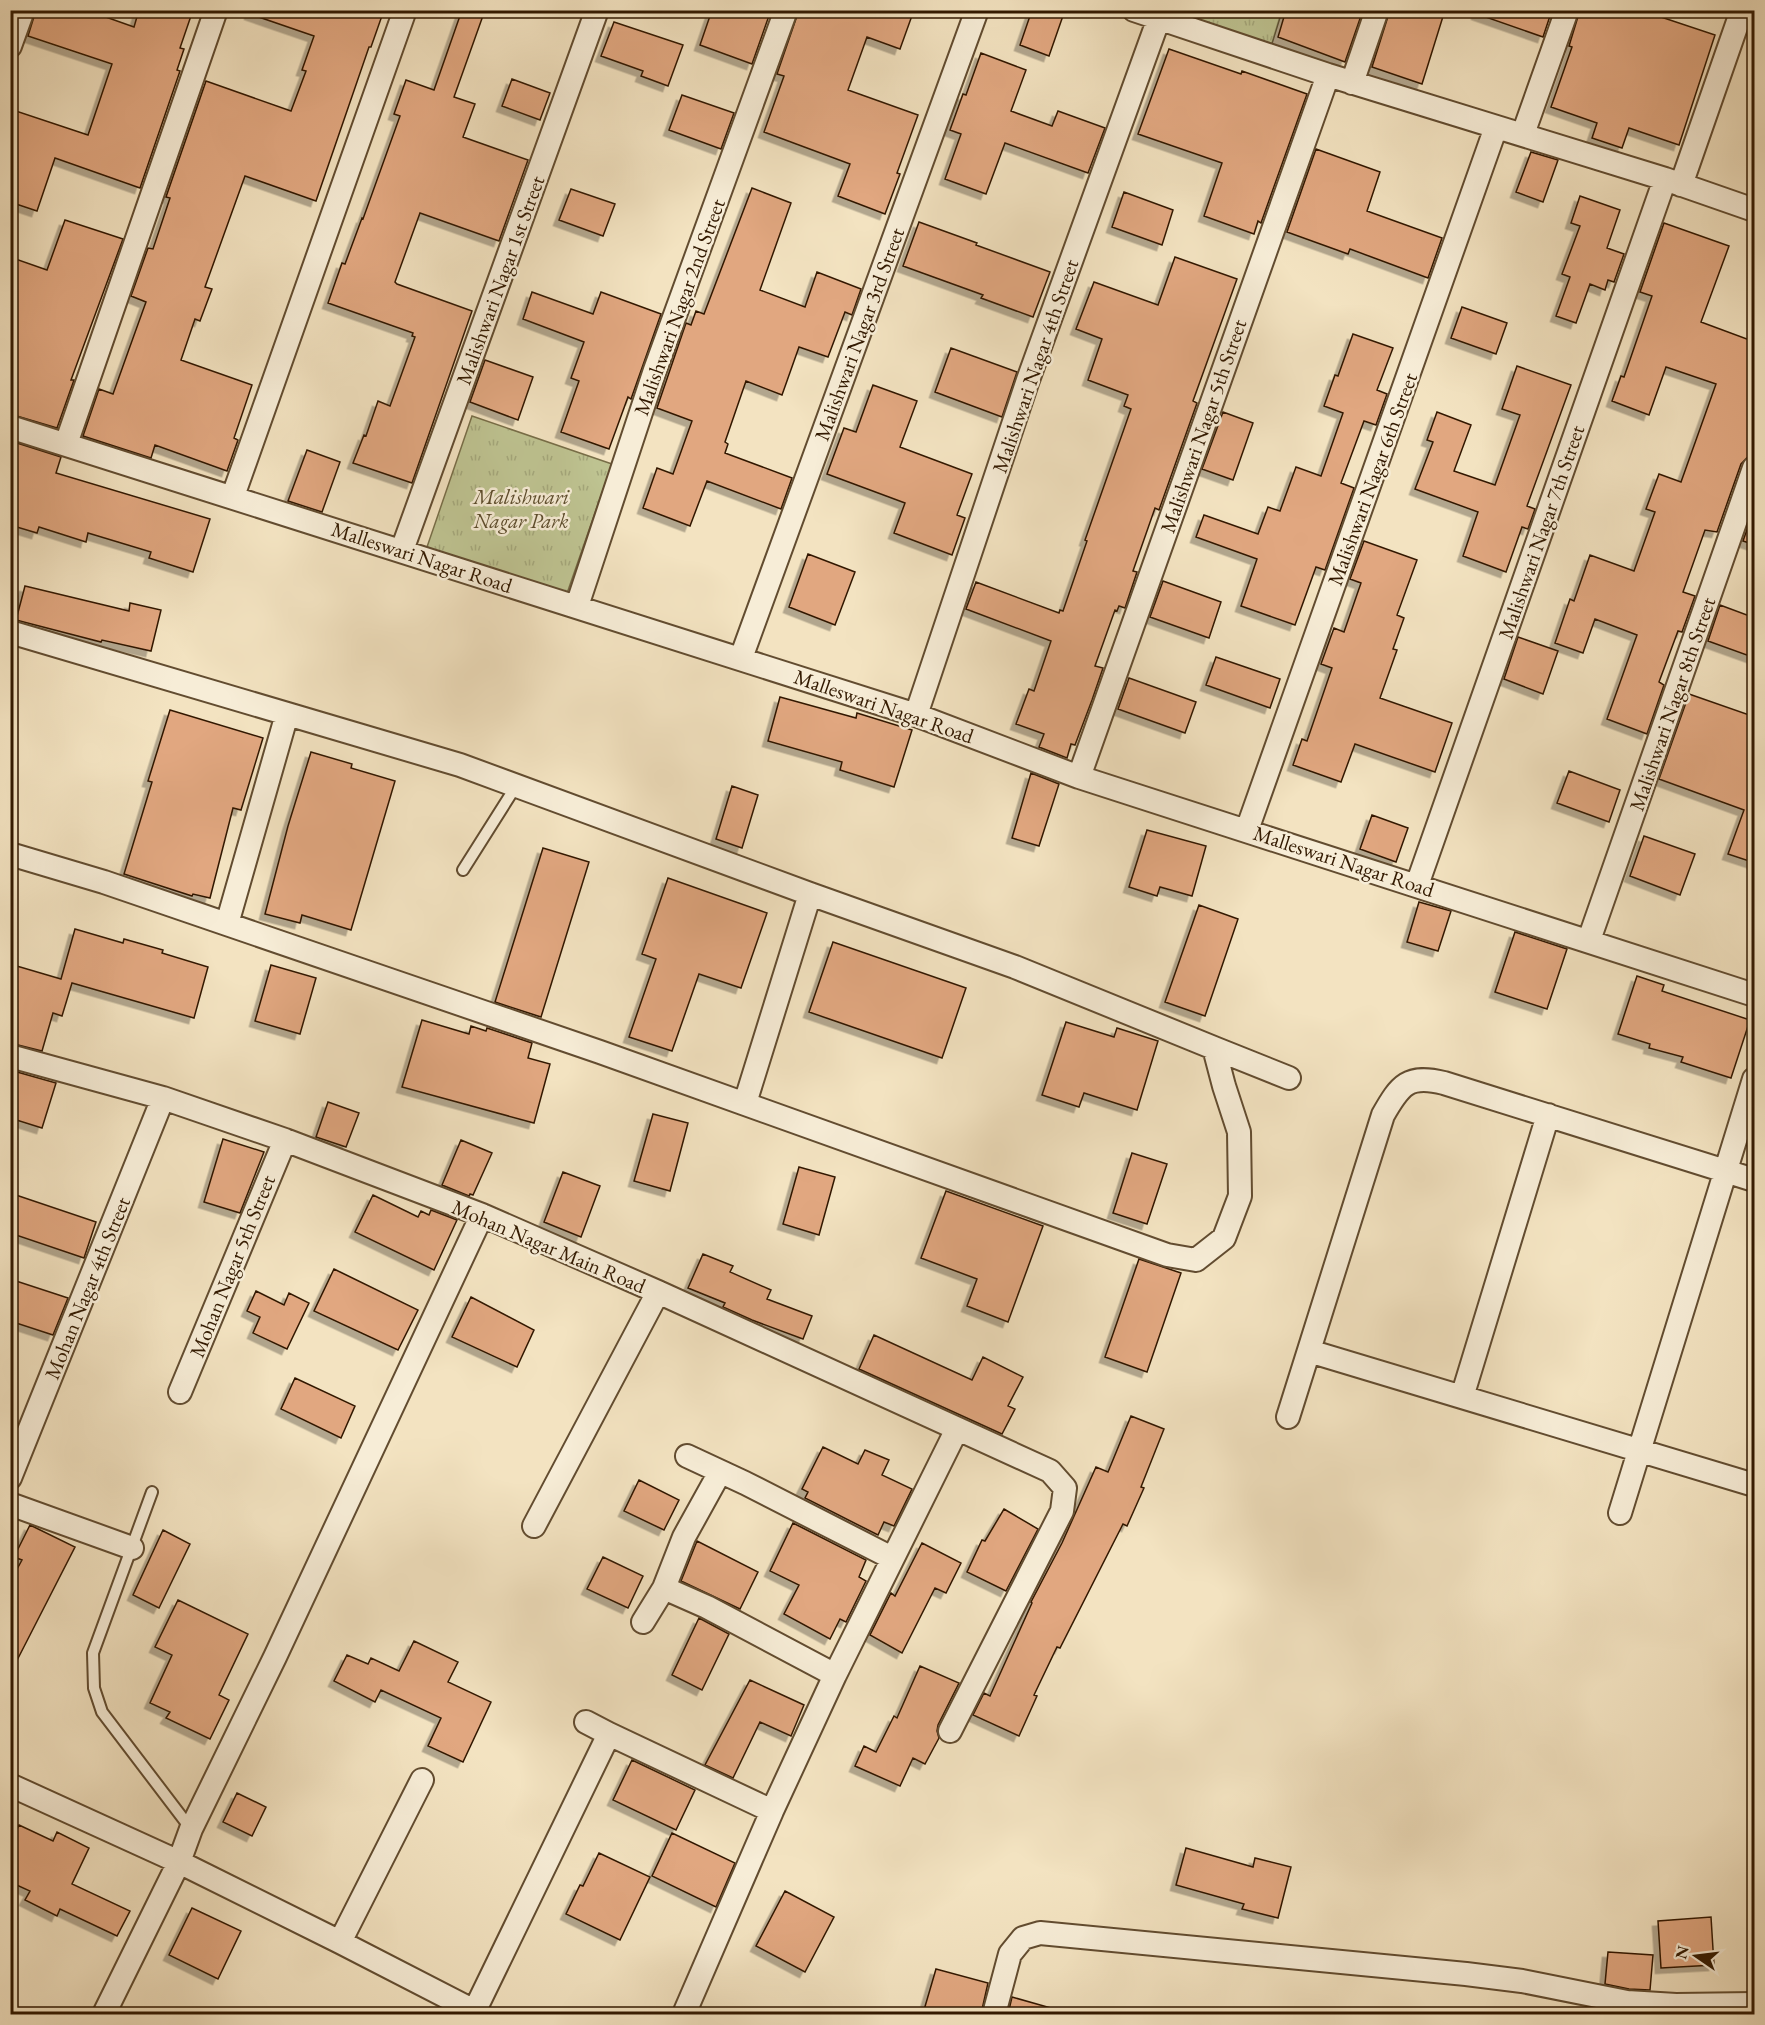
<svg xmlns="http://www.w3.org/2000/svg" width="1765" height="2025" font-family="'EB Garamond',serif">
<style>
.park{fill:url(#park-tufts);stroke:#786e48;stroke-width:1.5}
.building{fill:#e1a780;stroke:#321900;stroke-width:1.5;filter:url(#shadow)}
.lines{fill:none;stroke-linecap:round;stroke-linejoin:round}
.lane-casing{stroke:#624c30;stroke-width:14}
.street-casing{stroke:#624c30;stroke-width:26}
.lane{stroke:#f7edd7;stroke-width:10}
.street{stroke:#f7edd7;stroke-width:22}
.labels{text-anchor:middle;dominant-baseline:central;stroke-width:5;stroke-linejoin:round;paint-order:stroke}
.street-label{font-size:21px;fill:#321900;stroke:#f7edd7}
.park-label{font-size:21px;font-style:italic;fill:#5c4c2c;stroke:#f7edd7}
</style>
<defs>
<pattern id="park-tufts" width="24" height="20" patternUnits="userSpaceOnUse" patternTransform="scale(1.5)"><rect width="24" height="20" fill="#bec391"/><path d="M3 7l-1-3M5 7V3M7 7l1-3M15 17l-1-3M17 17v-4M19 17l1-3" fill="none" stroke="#a4a77b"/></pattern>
<filter id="shadow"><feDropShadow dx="-5.5" dy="5.5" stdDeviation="0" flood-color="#0004"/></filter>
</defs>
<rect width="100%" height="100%" fill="#f3e3c1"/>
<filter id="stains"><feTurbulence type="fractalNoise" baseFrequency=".00333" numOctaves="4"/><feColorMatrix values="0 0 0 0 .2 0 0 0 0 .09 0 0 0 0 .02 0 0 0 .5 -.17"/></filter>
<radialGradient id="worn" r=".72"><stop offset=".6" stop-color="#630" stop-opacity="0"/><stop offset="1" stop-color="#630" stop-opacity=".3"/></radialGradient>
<path class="park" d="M 1169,10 L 1282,11 L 1270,50 Z
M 472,416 L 612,464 L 564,602 L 427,547 Z"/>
<path class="building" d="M 36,10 L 86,10 L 134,27 L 139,10 L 193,10 L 180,48 L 184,49 L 177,70 L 180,71 L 140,188 L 55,158 L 37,211 L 10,202 L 10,109 L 88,135 L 112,64 L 28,36 Z
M 251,10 L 384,10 L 371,47 L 369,47 L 316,201 L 245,176 L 205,287 L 212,289 L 200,321 L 195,319 L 181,360 L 252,385 L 234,438 L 238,440 L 227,471 L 155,445 L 151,458 L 83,436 L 99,389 L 113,394 L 128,352 L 146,302 L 131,296 L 148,248 L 153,249 L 170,198 L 166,197 L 206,81 L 291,111 L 306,71 L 302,70 L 314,36 L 250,14 Z
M 462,10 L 485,10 L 454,97 L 475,104 L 463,137 L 528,160 L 499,241 L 420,213 L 395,282 L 397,284 L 472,311 L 412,483 L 353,463 L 364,435 L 366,436 L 378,401 L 390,406 L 415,337 L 412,336 L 413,333 L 328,303 L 342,263 L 345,264 L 362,218 L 363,219 L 400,116 L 394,114 L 406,80 L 434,90 Z
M 712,10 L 771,10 L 752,64 L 700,45 Z
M 799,10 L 914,10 L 900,49 L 867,37 L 848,90 L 918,115 L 897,173 L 900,174 L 885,214 L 838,196 L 850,164 L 764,132 L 784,76 L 777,74 Z
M 1032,10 L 1065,10 L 1049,56 L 1020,45 Z
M 1286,10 L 1363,10 L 1345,62 L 1278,37 Z
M 1390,10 L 1445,10 L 1422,84 L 1372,67 Z
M 1477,10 L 1552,10 L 1543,37 L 1477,14 Z
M 1580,10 L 1640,10 L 1715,35 L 1679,145 L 1629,128 L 1622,148 L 1592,138 L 1597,123 L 1551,107 L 1572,47 L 1569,46 Z
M 614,22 L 683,45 L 668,86 L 641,76 L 643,71 L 601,56 Z
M 1169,49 L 1241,74 L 1242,71 L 1307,94 L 1261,223 L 1258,221 L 1254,234 L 1204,216 L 1222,163 L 1138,134 Z
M 981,53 L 1026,70 L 1011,111 L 1052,126 L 1058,111 L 1105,128 L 1088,173 L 1005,143 L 986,194 L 945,179 L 961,134 L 950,130 L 963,94 L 966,95 Z
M 512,79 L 550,93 L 540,120 L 502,106 Z
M 682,95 L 734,113 L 721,149 L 669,130 Z
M 1316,149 L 1380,172 L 1367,211 L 1442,238 L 1428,278 L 1350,249 L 1348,254 L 1287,232 Z
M 1531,152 L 1558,160 L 1543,202 L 1516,192 Z
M 752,188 L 791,203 L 760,290 L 805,307 L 817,272 L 861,289 L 852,315 L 845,312 L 828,357 L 799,347 L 782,395 L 746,381 L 725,442 L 728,444 L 725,453 L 792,478 L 781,509 L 707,481 L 690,526 L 643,508 L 657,468 L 673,474 L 692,421 L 657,408 L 686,323 L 691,325 L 696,311 L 704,314 Z
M 571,189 L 615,204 L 603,236 L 559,220 Z
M 1124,192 L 1173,210 L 1162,245 L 1112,227 Z
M 1580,196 L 1620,210 L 1607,248 L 1624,254 L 1614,282 L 1608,280 L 1605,290 L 1590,284 L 1576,323 L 1556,316 L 1570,277 L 1562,274 L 1580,226 L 1571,223 Z
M 65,220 L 123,239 L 71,380 L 74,380 L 57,428 L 10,414 L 10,333 L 17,313 L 10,310 L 10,257 L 47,270 Z
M 919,222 L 977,243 L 976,245 L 1050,272 L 1033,317 L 981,298 L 983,295 L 903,266 Z
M 1664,223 L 1729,246 L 1701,322 L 1755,342 L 1755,441 L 1749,456 L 1741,464 L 1717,532 L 1705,530 L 1683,592 L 1695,596 L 1682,632 L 1678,631 L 1659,682 L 1664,685 L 1647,734 L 1607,719 L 1637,635 L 1595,619 L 1583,653 L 1555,643 L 1570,599 L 1574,601 L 1590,555 L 1634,571 L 1655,512 L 1646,509 L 1659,474 L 1681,482 L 1716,384 L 1666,367 L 1649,415 L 1612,401 L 1621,376 L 1624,377 L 1652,296 L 1640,292 Z
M 1175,257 L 1237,279 L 1193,401 L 1197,403 L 1159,510 L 1155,508 L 1133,571 L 1137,572 L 1125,608 L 1119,606 L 1117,611 L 1115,610 L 1095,666 L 1103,668 L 1092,700 L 1075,745 L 1071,744 L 1067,758 L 1039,747 L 1044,734 L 1016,724 L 1029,689 L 1034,691 L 1051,641 L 966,609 L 976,582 L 1059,613 L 1060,610 L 1063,611 L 1087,541 L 1085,540 L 1131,409 L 1124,406 L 1128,395 L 1088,380 L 1102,339 L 1076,329 L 1094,282 L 1158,305 Z
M 532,292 L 593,314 L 601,292 L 661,314 L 631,399 L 628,397 L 609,449 L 561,432 L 579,381 L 571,378 L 584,342 L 523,319 Z
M 1462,307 L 1507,323 L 1496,354 L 1451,338 Z
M 1353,334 L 1393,348 L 1377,390 L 1387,394 L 1376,425 L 1364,421 L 1341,483 L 1354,488 L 1325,570 L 1316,567 L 1295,625 L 1241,606 L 1257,559 L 1196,537 L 1204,515 L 1258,534 L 1268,507 L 1280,511 L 1296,467 L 1321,476 L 1343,413 L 1324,406 L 1335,375 L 1338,376 Z
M 951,348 L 1017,372 L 1002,417 L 935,392 Z
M 485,360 L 533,377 L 518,420 L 470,402 Z
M 1517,366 L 1571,385 L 1527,506 L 1535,509 L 1528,529 L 1522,527 L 1506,572 L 1463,556 L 1478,512 L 1415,489 L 1433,442 L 1427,440 L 1437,412 L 1471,425 L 1454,471 L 1495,485 L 1520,415 L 1502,409 Z
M 873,385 L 917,401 L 900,447 L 972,474 L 957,515 L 965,518 L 952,555 L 894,533 L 905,503 L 827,474 L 844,428 L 856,432 Z
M 1223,412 L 1253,423 L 1233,480 L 1202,469 Z
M 17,443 L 61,457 L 56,473 L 210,519 L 193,572 L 149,558 L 151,552 L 88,533 L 86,542 L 39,527 L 37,533 L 10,525 L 10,464 Z
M 307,450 L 340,462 L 322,512 L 288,501 Z
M 1754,510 L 1755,511 L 1755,545 L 1743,541 Z
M 1364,541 L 1417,560 L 1397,615 L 1404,618 L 1393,649 L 1397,650 L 1380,698 L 1452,723 L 1435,772 L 1355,744 L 1341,782 L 1293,765 L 1302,739 L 1307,741 L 1332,668 L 1321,664 L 1334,628 L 1344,632 L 1361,583 L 1350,579 Z
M 808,554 L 855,572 L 835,625 L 789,607 Z
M 1163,581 L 1221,602 L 1209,638 L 1150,617 Z
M 25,586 L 129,611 L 130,603 L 161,610 L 151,651 L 102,640 L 101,642 L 16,620 Z
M 1720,605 L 1755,618 L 1755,658 L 1708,641 Z
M 1518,637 L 1558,651 L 1543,694 L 1504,679 Z
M 1216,657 L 1280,679 L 1270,708 L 1206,685 Z
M 1129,678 L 1196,702 L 1185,733 L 1118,709 Z
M 1689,694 L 1755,717 L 1755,863 L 1728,854 L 1744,810 L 1659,779 Z
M 780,697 L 856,718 L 857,713 L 912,730 L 894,787 L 840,770 L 842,762 L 768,741 Z
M 170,710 L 263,738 L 241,810 L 233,808 L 210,898 L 193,894 L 192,896 L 124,874 L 152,782 L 148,781 Z
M 311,752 L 352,764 L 351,768 L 395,781 L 351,930 L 302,915 L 300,923 L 265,914 L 288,826 Z
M 1569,771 L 1620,790 L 1609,822 L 1557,803 Z
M 1031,773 L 1059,784 L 1039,846 L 1012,838 Z
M 732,786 L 758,795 L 742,848 L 716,839 Z
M 1372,815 L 1408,828 L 1396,862 L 1360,849 Z
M 1147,830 L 1206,846 L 1192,896 L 1160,887 L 1157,896 L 1129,887 Z
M 1644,836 L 1695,854 L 1680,895 L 1630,876 Z
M 543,848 L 589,862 L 541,1017 L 495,1002 Z
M 668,878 L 767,913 L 741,988 L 699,974 L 672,1051 L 629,1037 L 656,959 L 642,954 Z
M 1419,902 L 1451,911 L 1438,951 L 1407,942 Z
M 1199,905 L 1238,919 L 1205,1016 L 1165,1002 Z
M 75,929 L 123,943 L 124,939 L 163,950 L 162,953 L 208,967 L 194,1018 L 72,983 L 62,1016 L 53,1013 L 42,1051 L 10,1043 L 10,964 L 61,979 Z
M 1515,932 L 1567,949 L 1547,1009 L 1495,992 Z
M 833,942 L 966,988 L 942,1058 L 809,1012 Z
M 271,965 L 316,978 L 300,1034 L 255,1021 Z
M 1637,976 L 1664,985 L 1662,991 L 1750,1020 L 1731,1078 L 1681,1062 L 1683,1057 L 1649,1048 L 1650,1044 L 1618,1034 Z
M 422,1020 L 469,1034 L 471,1026 L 486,1031 L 487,1028 L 532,1043 L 528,1058 L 550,1064 L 534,1123 L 402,1087 Z
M 1066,1022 L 1114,1037 L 1117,1028 L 1158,1041 L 1137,1110 L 1084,1093 L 1079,1107 L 1042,1095 Z
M 10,1070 L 56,1083 L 42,1128 L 10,1118 Z
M 328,1102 L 359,1113 L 346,1147 L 316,1137 Z
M 653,1114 L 688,1123 L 670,1191 L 634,1181 Z
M 223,1139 L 264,1152 L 240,1213 L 204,1202 Z
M 461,1140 L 492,1153 L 473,1195 L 470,1194 L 469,1196 L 442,1185 Z
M 1132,1153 L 1167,1164 L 1147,1224 L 1113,1213 Z
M 799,1167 L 835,1177 L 819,1235 L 783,1224 Z
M 563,1172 L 600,1186 L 581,1237 L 544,1222 Z
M 946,1191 L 1043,1226 L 1008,1322 L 967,1306 L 977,1279 L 921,1258 Z
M 10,1193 L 96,1222 L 84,1258 L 10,1233 Z
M 373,1195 L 418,1217 L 421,1211 L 429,1215 L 431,1210 L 457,1220 L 434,1270 L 355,1232 Z
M 703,1254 L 733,1266 L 730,1272 L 771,1290 L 767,1299 L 812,1316 L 803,1339 L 752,1320 L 723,1307 L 725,1303 L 688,1288 Z
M 1139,1259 L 1181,1273 L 1147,1372 L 1105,1357 Z
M 334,1269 L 418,1310 L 398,1350 L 314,1311 Z
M 10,1279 L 68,1298 L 53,1335 L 10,1321 Z
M 256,1291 L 284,1305 L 289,1293 L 309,1303 L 287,1349 L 253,1333 L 260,1317 L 247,1311 Z
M 471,1297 L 534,1330 L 517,1367 L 452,1337 Z
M 874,1335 L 972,1380 L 983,1357 L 1023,1377 L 1008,1406 L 1015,1409 L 1002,1434 L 859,1369 Z
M 295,1378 L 355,1406 L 341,1438 L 281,1409 Z
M 1131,1416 L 1164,1429 L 1141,1487 L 1144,1488 L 1127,1526 L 1123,1524 L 1060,1648 L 1057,1647 L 1034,1695 L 1037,1696 L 1019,1736 L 973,1715 L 984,1693 L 990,1696 L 1032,1603 L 1031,1602 L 1062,1543 L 1096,1467 L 1108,1472 Z
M 823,1447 L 858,1464 L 865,1450 L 889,1460 L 882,1475 L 912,1489 L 894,1526 L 884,1522 L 878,1535 L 805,1498 L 808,1492 L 802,1489 Z
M 639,1480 L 679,1500 L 664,1530 L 624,1511 Z
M 1004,1509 L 1038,1529 L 1006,1591 L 967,1572 L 982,1540 L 985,1541 Z
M 793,1523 L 866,1560 L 859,1577 L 866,1581 L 846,1622 L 840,1619 L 830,1639 L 784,1614 L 799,1585 L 770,1571 Z
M 30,1525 L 75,1547 L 10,1674 L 10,1582 L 22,1560 L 14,1557 Z
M 163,1530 L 190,1544 L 159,1608 L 133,1595 Z
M 697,1541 L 758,1572 L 740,1609 L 681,1581 Z
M 922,1543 L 961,1563 L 946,1593 L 935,1588 L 902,1653 L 870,1635 L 891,1593 L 895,1596 Z
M 603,1557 L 643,1576 L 628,1608 L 587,1589 Z
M 178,1600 L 248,1634 L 219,1695 L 229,1700 L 210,1739 L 166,1718 L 170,1712 L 150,1703 L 172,1655 L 155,1647 Z
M 699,1618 L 729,1634 L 702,1690 L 672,1675 Z
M 414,1641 L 458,1662 L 448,1682 L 491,1702 L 463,1762 L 428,1746 L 441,1718 L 381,1690 L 375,1702 L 334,1681 L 347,1655 L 368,1664 L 371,1658 L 399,1671 Z
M 920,1666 L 959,1683 L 938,1725 L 937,1731 L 939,1738 L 925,1764 L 913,1758 L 900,1786 L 855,1766 L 864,1746 L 876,1752 L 894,1716 L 897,1718 Z
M 750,1680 L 804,1705 L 791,1736 L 760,1722 L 733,1778 L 705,1765 Z
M 632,1760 L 695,1790 L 676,1830 L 613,1800 Z
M 237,1793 L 266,1807 L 252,1836 L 223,1822 Z
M 19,1825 L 53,1841 L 57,1832 L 89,1848 L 72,1884 L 130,1911 L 117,1936 L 60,1909 L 57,1916 L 25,1900 L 30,1891 L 10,1882 L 10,1844 Z
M 672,1833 L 735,1863 L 716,1907 L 652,1876 Z
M 1186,1848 L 1253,1867 L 1255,1858 L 1291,1867 L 1278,1918 L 1242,1909 L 1244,1904 L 1176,1885 Z
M 599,1853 L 650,1877 L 620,1940 L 566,1914 L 580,1885 L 583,1886 Z
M 785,1891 L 834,1917 L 805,1972 L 756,1946 Z
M 192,1908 L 241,1931 L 218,1979 L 169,1955 Z
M 1711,1917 L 1714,1965 L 1661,1968 L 1658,1921 Z
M 1608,1952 L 1653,1955 L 1650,1990 L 1629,1989 L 1605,1984 Z
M 936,1969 L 988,1983 L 981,2014 L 940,2014 L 924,2010 Z
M 1012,1997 L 1051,2008 L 1050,2014 L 1008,2014 Z"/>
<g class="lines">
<defs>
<path id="lane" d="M 463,870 L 516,786
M 152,1492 L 93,1653 L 94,1688 L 102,1712 L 191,1829"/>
<path id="street" d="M 1134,10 L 1328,75 L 1665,179 L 1754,210
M 10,46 L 23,10
M 1352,83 L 1377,10
M 1523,134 L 1567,10
M 1681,185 L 1742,10
M 10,427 L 916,715 L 1079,777 L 1754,995
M 66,444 L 216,10
M 233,496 L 405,10
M 402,550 L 597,10
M 577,606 L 655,370 L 786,10
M 10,632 L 460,765 L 810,894 L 1015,967 L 1214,1048 L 1224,1086 L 1239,1132 L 1240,1196 L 1224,1238 L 1196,1260 L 1167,1255 L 600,1052 L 104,882 L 10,854
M 741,658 L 977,10
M 916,715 L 1028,380 L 1159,18
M 1079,777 L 1328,75
M 1247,830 L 1496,127
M 1417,885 L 1665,179
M 227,924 L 287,714
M 1589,940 L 1754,468
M 1214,1048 L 1289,1078
M 10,1056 L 163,1098 L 285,1140 L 482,1215 L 658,1292 L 1050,1471 L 1065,1488 L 1062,1511 L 950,1731
M 745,1103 L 810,894
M 1309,1351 L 1754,1485
M 180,1392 L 285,1140
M 1462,1397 L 1548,1115
M 1288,1417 L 1383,1115 C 1400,1085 1408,1074 1444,1083 L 1754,1180
M 687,1456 L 745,1483 L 892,1558
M 10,1478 L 163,1098
M 10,1504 L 132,1548
M 1620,1513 L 1754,1079
M 534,1526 L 658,1292
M 664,1588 L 707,1607 L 835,1675
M 643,1622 L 664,1588 L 684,1537 L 720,1472
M 586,1722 L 609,1734
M 10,1785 L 179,1862 L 340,1942 L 480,2014
M 340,1942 L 422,1780
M 474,2012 L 609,1734 L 772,1811
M 104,2014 L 179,1862 L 191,1829 L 275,1657 L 482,1215
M 684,2014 L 772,1811 L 835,1675 L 957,1429
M 994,2014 L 1010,1954 L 1023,1938 L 1040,1933 L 1466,1974 L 1522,1981 L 1627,2002 L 1676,2005 L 1754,2004"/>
</defs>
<use href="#lane" class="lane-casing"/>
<use href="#street" class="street-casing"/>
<use href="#lane" class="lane"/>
<use href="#street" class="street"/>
</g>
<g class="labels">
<g class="street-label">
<text transform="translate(500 280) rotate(-70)">Malishwari Nagar 1st Street</text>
<text transform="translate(679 307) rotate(-70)">Malishwari Nagar 2nd Street</text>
<text transform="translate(859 334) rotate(-70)">Malishwari Nagar 3rd Street</text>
<text transform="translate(1035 366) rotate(-71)">Malishwari Nagar 4th Street</text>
<text transform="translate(1203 426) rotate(-71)">Malishwari Nagar 5th Street</text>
<text transform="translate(1372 479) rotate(-70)">Malishwari Nagar 6th Street</text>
<text transform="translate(1541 532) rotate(-71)">Malishwari Nagar 7th Street</text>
<text transform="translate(422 557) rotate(18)">Malleswari Nagar Road</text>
<text transform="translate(1672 704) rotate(-71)">Malishwari Nagar 8th Street</text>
<text transform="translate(884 706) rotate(19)">Malleswari Nagar Road</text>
<text transform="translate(1344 861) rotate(18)">Malleswari Nagar Road</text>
<text transform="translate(549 1246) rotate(23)">Mohan Nagar Main Road</text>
<text transform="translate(232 1266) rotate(-68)">Mohan Nagar 5th Street</text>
<text transform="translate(87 1288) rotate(-68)">Mohan Nagar 4th Street</text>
</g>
<g class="park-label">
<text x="521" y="496">Malishwari<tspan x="521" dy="24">Nagar Park</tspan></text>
</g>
</g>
<rect width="1765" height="2025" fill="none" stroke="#f3e3c1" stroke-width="36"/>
<rect x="12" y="12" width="1741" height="2001" fill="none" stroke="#321900" stroke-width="3"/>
<rect x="18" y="18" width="1729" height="1989" fill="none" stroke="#321900" stroke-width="1.5"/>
<g transform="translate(1696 1956) rotate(284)" stroke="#f7edd7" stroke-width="4.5" paint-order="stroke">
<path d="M0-4.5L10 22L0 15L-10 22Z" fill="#321900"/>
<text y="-9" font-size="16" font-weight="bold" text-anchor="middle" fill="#321900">N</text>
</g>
<rect width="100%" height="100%" filter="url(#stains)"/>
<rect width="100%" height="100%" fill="url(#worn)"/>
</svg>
